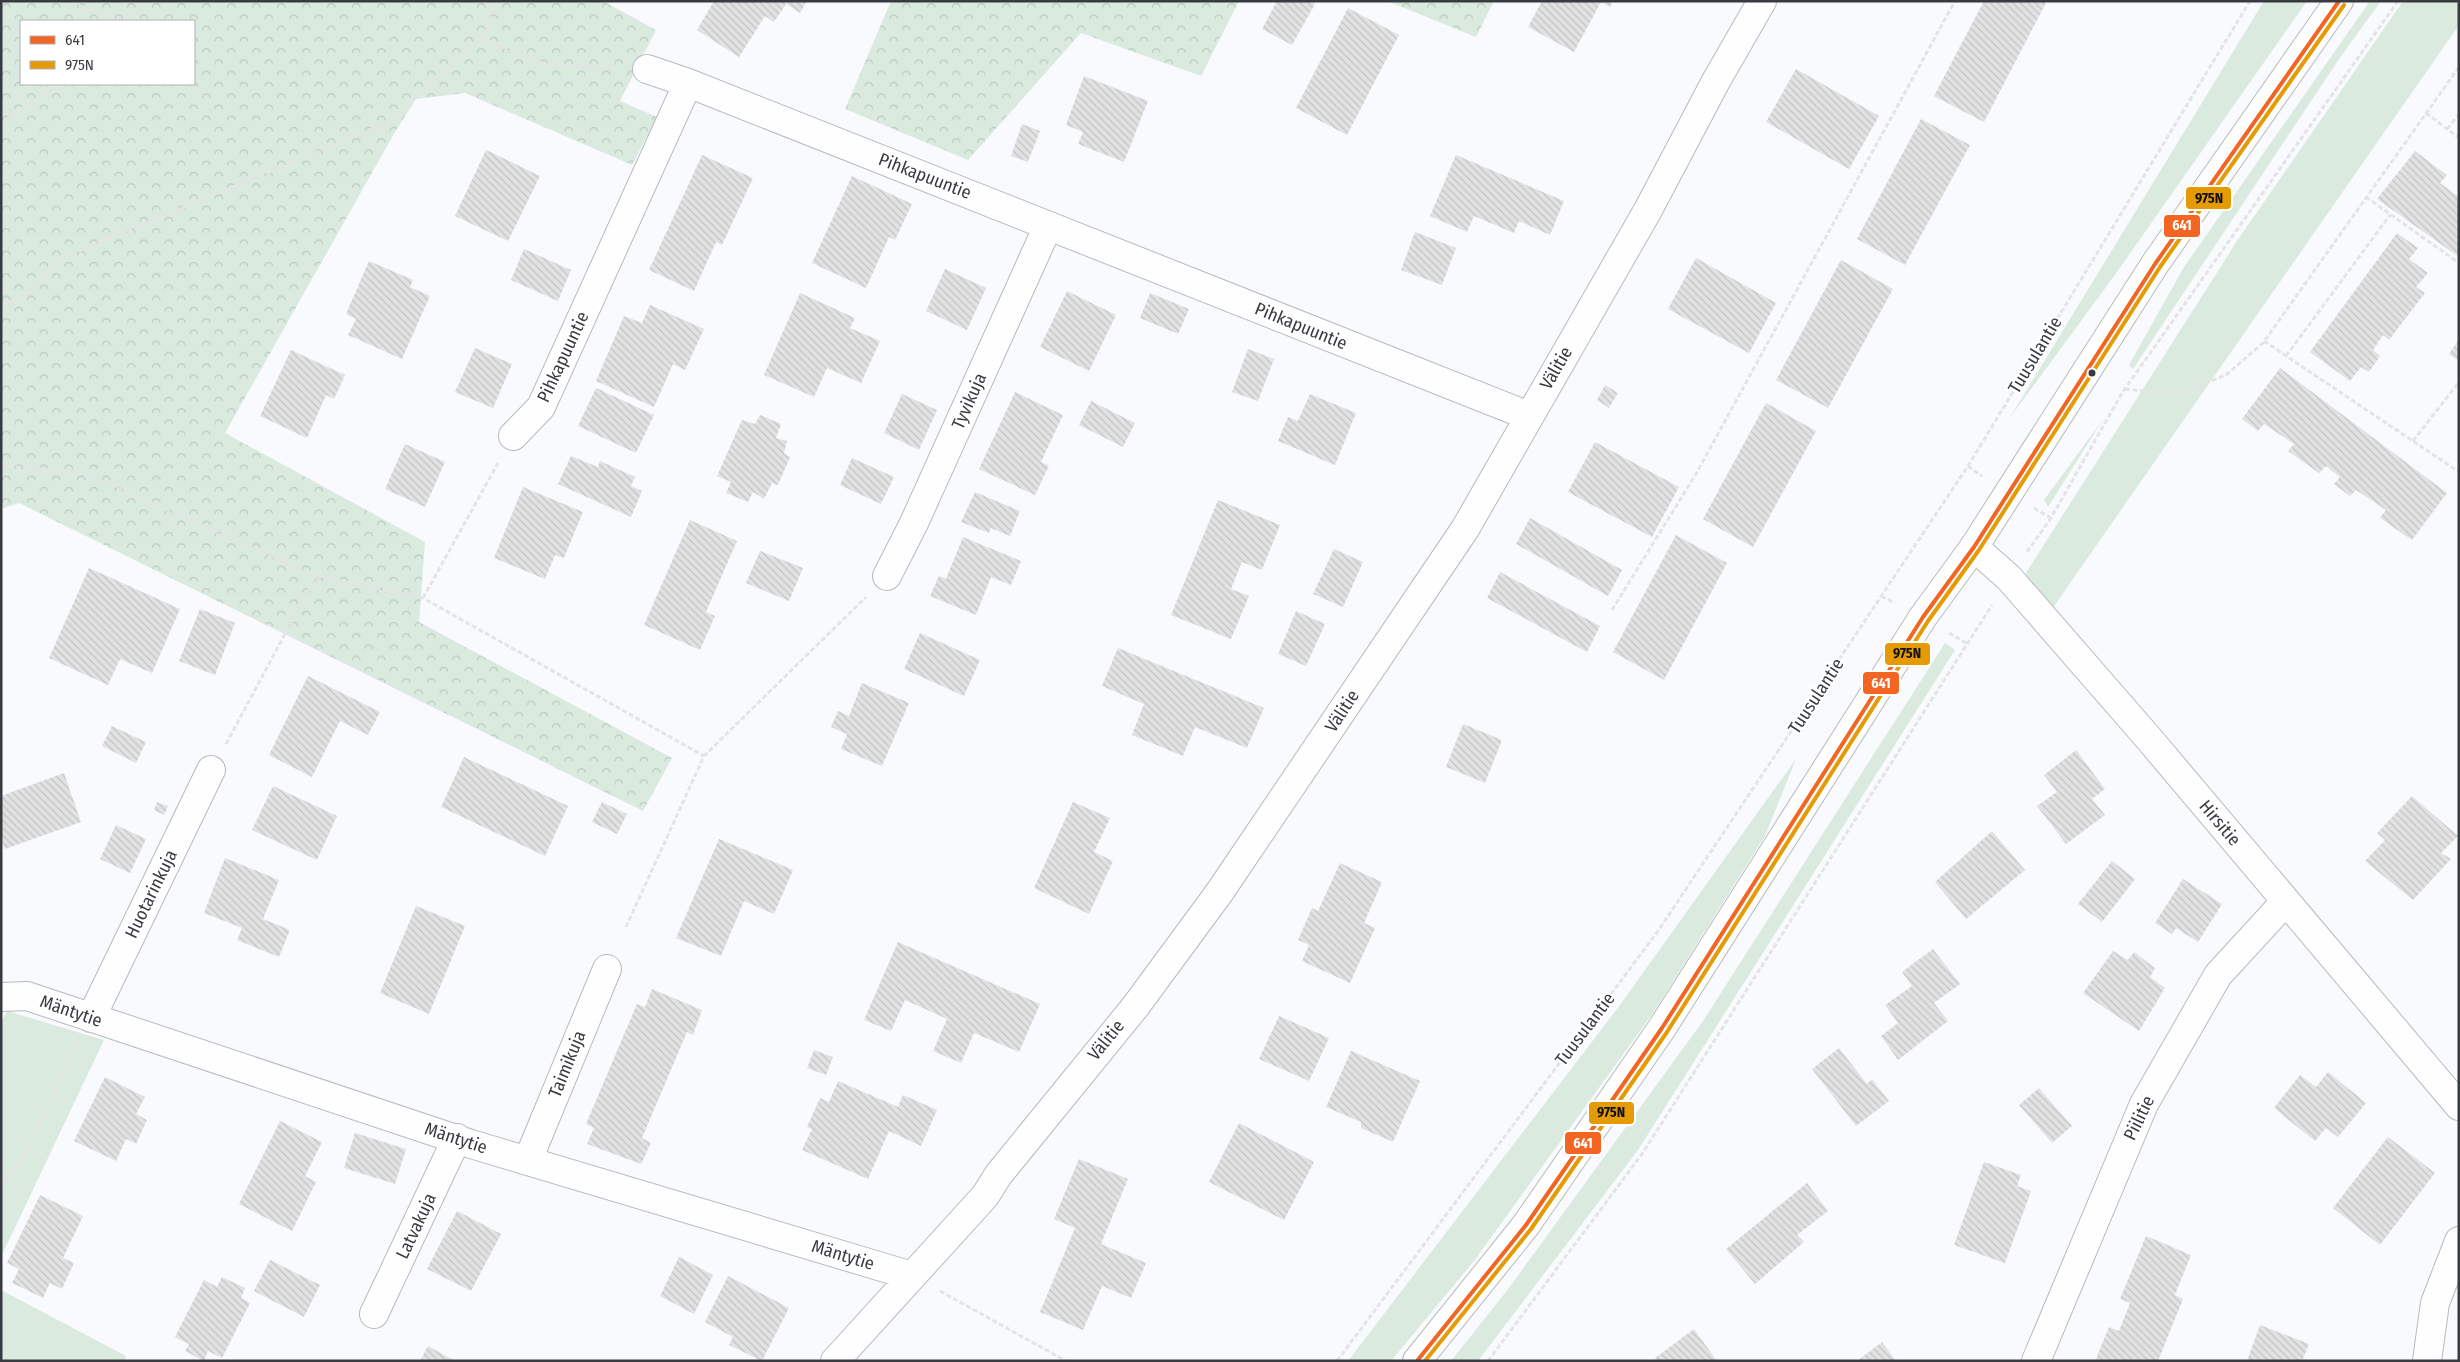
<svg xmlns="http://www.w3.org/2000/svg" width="2460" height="1362" font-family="'Fira Sans Condensed',sans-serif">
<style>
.green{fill:#daeade}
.forest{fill:url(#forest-crowns);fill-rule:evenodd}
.building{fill:url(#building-back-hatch)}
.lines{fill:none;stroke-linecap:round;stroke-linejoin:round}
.minor-casing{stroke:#b8babd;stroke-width:30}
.secondary-casing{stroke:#b8babd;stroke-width:30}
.path{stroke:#e4e4e5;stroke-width:3;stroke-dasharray:5 2.5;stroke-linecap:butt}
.minor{stroke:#fefeff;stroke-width:28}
.secondary{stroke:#fefeff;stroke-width:28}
.bus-1-casing{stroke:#fff;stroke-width:8}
.bus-2-casing{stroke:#fff;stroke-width:8}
.bus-1{stroke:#f26522;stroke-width:4}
.bus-2{stroke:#e49b06;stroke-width:4}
.bus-dot{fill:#383b40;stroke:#fff;stroke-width:2}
.labels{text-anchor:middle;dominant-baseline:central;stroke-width:4.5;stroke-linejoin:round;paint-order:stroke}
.street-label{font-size:18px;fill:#383b40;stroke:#fff}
.line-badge{stroke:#fff;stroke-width:2}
.badge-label{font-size:14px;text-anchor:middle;font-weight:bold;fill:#fff}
.pale-badge-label{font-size:14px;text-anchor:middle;font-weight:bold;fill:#111}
</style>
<defs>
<pattern id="forest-crowns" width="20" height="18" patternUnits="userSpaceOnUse" patternTransform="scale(1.25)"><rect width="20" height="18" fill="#daeade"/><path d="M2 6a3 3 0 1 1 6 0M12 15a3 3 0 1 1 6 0" fill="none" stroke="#bccac0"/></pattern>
<pattern id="building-back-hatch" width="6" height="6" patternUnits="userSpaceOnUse" patternTransform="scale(1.25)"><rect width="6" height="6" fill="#e3e2e2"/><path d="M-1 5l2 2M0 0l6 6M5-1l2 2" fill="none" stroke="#c4c3c3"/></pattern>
</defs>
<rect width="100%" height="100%" fill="#f8fafd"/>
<path class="green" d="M 2264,1 L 2307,1 L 2117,272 L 2009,419 Z
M 2370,1 L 2381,1 L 2339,59 L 2133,369 L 2129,365 L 2184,267 Z
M 2403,1 L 2459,1 L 2459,25 L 2052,609 L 2027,583 L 2026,573 L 2237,241 Z
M 2104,418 L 2048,507 L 2044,500 Z
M 1945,643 L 1955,650 L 1638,1150 L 1478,1361 L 1451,1361 L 1509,1288 L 1703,1021 Z
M 1796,759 L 1765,836 L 1653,1013 L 1474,1261 L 1391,1361 L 1348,1361 L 1620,1005 Z
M 7,1011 L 104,1040 L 1,1257 L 1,1023 Z
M 1,1290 L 126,1356 L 124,1361 L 1,1361 Z"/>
<path class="forest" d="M 1,1 L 603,1 L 656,30 L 620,101 L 657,117 L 632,165 L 465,93 L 416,99 L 395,132 L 225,433 L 425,542 L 419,622 L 672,758 L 643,811 L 19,503 L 1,509 ZM 21,21 L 194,21 L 194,84 L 21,84 Z
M 891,1 L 1239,1 L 1201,76 L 1081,33 L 968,160 L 845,109 Z
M 1387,1 L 1494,1 L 1476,37 Z"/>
<path class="building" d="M 714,1 L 807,1 L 800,13 L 786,4 L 774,22 L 765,16 L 739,57 L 697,30 Z
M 1277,1 L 1310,1 L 1315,4 L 1292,45 L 1262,29 Z
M 1542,1 L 1613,1 L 1610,7 L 1601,2 L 1574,52 L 1528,27 Z
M 1984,1 L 2047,1 L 1984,122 L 1934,96 Z
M 1348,8 L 1399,35 L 1347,135 L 1296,108 Z
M 1796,69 L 1879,116 L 1849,169 L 1766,122 Z
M 1084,76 L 1148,101 L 1124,162 L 1078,144 L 1083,132 L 1066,125 Z
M 1921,119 L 1970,145 L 1905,265 L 1857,239 Z
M 1022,124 L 1040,131 L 1028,162 L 1011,156 Z
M 486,150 L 540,176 L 508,241 L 455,216 Z
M 2415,151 L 2447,175 L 2440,183 L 2459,197 L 2459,257 L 2377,199 Z
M 702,155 L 753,178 L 722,245 L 716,242 L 694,291 L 649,270 Z
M 1456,155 L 1564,201 L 1550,235 L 1519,221 L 1514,233 L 1474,216 L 1467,232 L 1430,216 Z
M 852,176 L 912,204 L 895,240 L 889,237 L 866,288 L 812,263 Z
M 1415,232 L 1456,248 L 1442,285 L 1401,270 Z
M 2397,233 L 2418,248 L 2409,259 L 2428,273 L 2416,287 L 2425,293 L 2389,340 L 2383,335 L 2373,350 L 2380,356 L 2369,372 L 2361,367 L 2350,381 L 2310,352 Z
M 524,249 L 571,270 L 558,301 L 511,280 Z
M 1696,258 L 1776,303 L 1749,353 L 1668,309 Z
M 1841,260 L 1893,289 L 1828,408 L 1776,380 Z
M 369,261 L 413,280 L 410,287 L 430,296 L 402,359 L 348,335 L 356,319 L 346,314 Z
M 945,269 L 986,288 L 967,330 L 926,311 Z
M 1067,291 L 1116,315 L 1089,371 L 1040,347 Z
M 800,293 L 855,318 L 850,328 L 880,341 L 861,383 L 827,368 L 814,397 L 764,375 Z
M 1150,293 L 1189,309 L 1178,334 L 1140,318 Z
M 650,305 L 704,329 L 685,370 L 673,364 L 654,407 L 596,381 L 624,316 L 642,323 Z
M 2459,339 L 2459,361 L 2449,354 Z
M 475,348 L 512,364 L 493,408 L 455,392 Z
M 1248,349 L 1274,359 L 1258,401 L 1232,392 Z
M 291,350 L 345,375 L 334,399 L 326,395 L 307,438 L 260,416 Z
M 2280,368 L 2447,493 L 2412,540 L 2380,518 L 2386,510 L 2356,490 L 2350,496 L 2334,484 L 2340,477 L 2326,466 L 2319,473 L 2288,451 L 2294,444 L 2264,424 L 2258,431 L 2242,419 Z
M 1605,385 L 1618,393 L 1609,408 L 1597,400 Z
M 596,388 L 654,415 L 636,453 L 578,426 Z
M 1015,392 L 1063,415 L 1041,462 L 1049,466 L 1035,495 L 979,469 Z
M 902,394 L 937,410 L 919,450 L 884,433 Z
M 1310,394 L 1356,413 L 1335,465 L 1278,441 L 1288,417 L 1298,421 Z
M 1091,401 L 1135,423 L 1123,447 L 1079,425 Z
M 1766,403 L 1816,431 L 1753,547 L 1703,519 Z
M 760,415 L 781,424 L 776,438 L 787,441 L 784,453 L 790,457 L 778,485 L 772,483 L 764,499 L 753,492 L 748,502 L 726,493 L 731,482 L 717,476 L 742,420 L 755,424 Z
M 1595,442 L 1679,487 L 1652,537 L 1568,492 Z
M 405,444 L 445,462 L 425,507 L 385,489 Z
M 571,456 L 598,467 L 600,461 L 635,477 L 631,486 L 642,491 L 631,517 L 558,484 Z
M 852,458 L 894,477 L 881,504 L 840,485 Z
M 523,487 L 583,512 L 564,558 L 555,555 L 545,579 L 494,558 Z
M 975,492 L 1020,511 L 1010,536 L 991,528 L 989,533 L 961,522 Z
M 1218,500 L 1280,525 L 1262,570 L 1242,562 L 1231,589 L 1249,596 L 1231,639 L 1171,615 Z
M 1530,518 L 1622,570 L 1608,596 L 1516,544 Z
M 690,520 L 737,541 L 706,612 L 715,616 L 700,650 L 644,625 Z
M 1676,535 L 1727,563 L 1664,680 L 1613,652 Z
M 963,537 L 1021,561 L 1011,585 L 991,577 L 976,615 L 930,596 L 939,576 L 946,579 Z
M 1334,549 L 1363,562 L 1343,607 L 1313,594 Z
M 760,551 L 803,568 L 789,601 L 746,583 Z
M 89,568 L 180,609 L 152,673 L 120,659 L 108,685 L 49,658 Z
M 1500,572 L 1600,626 L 1587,652 L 1487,598 Z
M 200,609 L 235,623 L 215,675 L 179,661 Z
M 1296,611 L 1325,624 L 1306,666 L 1278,654 Z
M 920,633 L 980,660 L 964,696 L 904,669 Z
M 1118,648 L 1264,708 L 1247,748 L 1195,727 L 1183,756 L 1132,735 L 1144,704 L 1102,686 Z
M 308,676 L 380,712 L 368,735 L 340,721 L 312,777 L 269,755 Z
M 862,683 L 909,703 L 882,766 L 841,749 L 847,734 L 831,727 L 838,711 L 849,716 Z
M 1463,724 L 1502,740 L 1485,783 L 1446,767 Z
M 112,726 L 146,742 L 136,763 L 102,746 Z
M 2076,750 L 2105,789 L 2092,799 L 2105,815 L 2066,844 L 2037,806 L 2057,792 L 2044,775 Z
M 464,757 L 568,806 L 545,856 L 441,807 Z
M 64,773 L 81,822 L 5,849 L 1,838 L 1,796 Z
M 273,786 L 337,816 L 317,860 L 252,830 Z
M 2412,796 L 2458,836 L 2441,853 L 2451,859 L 2413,900 L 2365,861 L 2385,840 L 2377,833 Z
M 157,802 L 168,806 L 164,815 L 154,810 Z
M 602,802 L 627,814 L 617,834 L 592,822 Z
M 1073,802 L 1110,818 L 1094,852 L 1113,861 L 1089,914 L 1034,888 Z
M 116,825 L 146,839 L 130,873 L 100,859 Z
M 1992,831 L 2025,870 L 1966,919 L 1935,882 Z
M 719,839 L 793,870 L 774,914 L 744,901 L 721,956 L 676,938 Z
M 225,858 L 279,880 L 263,919 L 290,930 L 279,957 L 237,940 L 242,928 L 204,913 Z
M 2112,861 L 2135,879 L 2102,922 L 2078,904 Z
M 1340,863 L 1382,882 L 1364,923 L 1375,928 L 1350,983 L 1302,961 L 1309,945 L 1298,940 L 1312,908 L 1318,911 Z
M 2183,879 L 2222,904 L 2198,942 L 2176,928 L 2172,934 L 2155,923 Z
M 416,906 L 465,926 L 429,1014 L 380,993 Z
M 898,942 L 1040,1004 L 1019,1052 L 974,1033 L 961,1063 L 933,1051 L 947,1019 L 905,1000 L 891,1031 L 864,1020 Z
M 1933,949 L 1960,984 L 1934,1003 L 1948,1021 L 1898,1060 L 1881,1036 L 1898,1023 L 1885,1005 L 1912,986 L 1902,972 Z
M 2113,951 L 2128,960 L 2134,952 L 2155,968 L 2150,977 L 2165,988 L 2139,1031 L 2083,993 Z
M 652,989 L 702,1010 L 693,1035 L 687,1032 L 642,1138 L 651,1143 L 641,1164 L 587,1144 L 594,1128 L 586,1124 L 637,1004 L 645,1007 Z
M 1279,1016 L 1329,1038 L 1309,1081 L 1259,1059 Z
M 1839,1048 L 1867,1084 L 1872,1079 L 1889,1101 L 1856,1126 L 1812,1069 Z
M 814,1050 L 833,1057 L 826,1075 L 807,1068 Z
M 1351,1051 L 1420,1081 L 1393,1142 L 1361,1128 L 1361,1122 L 1326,1107 Z
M 2328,1072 L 2366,1103 L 2338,1137 L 2326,1128 L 2315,1141 L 2274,1108 L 2300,1075 L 2316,1087 Z
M 105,1077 L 145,1097 L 136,1114 L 147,1120 L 136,1144 L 126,1139 L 116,1161 L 74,1141 Z
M 838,1081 L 898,1107 L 903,1095 L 937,1110 L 921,1146 L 889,1131 L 868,1179 L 802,1150 L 812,1129 L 807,1127 L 820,1098 L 829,1102 Z
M 2039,1088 L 2072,1126 L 2052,1143 L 2019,1105 Z
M 280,1121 L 322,1142 L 305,1176 L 316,1182 L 292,1231 L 239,1204 Z
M 1239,1123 L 1314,1162 L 1284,1220 L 1209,1182 Z
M 355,1133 L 406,1149 L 395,1184 L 344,1168 Z
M 2388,1137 L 2435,1173 L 2380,1245 L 2333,1208 Z
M 1079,1159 L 1128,1179 L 1101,1244 L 1146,1263 L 1131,1298 L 1102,1286 L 1083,1330 L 1040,1312 L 1075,1228 L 1054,1219 Z
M 1984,1162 L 2021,1175 L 2017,1186 L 2031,1191 L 2005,1263 L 1954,1245 Z
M 1807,1183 L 1828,1211 L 1797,1235 L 1804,1242 L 1755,1284 L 1726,1249 Z
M 40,1195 L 83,1216 L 63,1258 L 74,1263 L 62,1289 L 50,1283 L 43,1298 L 12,1283 L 19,1269 L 7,1263 Z
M 457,1211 L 501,1234 L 471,1291 L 427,1269 Z
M 2146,1236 L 2191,1255 L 2175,1295 L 2183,1299 L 2158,1361 L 2095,1361 L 2109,1327 L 2119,1331 L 2130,1303 L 2120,1299 Z
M 679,1257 L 713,1275 L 694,1314 L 660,1296 Z
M 270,1260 L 320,1285 L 304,1317 L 254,1291 Z
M 728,1276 L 789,1308 L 762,1361 L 729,1345 L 733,1337 L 705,1322 Z
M 222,1277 L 245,1288 L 241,1298 L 250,1303 L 222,1358 L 208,1351 L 204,1361 L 185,1351 L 189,1344 L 175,1337 L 204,1280 L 217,1287 Z
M 2260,1325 L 2309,1344 L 2302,1361 L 2247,1361 Z
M 1694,1329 L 1717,1361 L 1657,1361 L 1655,1358 Z
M 1882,1342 L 1896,1361 L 1857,1361 Z
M 428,1346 L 455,1361 L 420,1361 Z"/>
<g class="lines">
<defs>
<path id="minor" d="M 647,69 L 688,83
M 513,436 L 541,407 L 688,83 L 1529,416
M 1974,547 L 2009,578 L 2150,740 L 2459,1106
M 887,576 L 914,523 L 1048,226
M 1,997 L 27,996 L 471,1144 L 912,1276
M 91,1018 L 211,770
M 528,1160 L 607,969
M 374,1314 L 457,1138
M 835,1361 L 985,1196 L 999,1174 L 1135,1007 L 1219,893 L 1465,529 L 1648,210 L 1716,81 L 1762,1
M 2036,1361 L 2144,1104 L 2218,975 L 2285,902
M 2427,1361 L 2435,1303 L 2459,1241"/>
<path id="secondary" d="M 1417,1361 L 1526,1225 L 1662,1028 L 1923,617 L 1974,547 L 2155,264 L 2339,1"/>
</defs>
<use href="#minor" class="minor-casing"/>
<use href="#secondary" class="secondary-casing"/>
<path class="path" d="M 76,1 L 83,7 L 126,21
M 126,21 L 146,1
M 482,38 L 543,64 L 616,68
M 2426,113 L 2459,138
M 1,124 L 57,84
M 2447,129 L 2459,114
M 2366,197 L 2459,263
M 1,306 L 26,296 L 62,258 L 387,123 L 482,38 L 494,12 L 492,1
M 2264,341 L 2459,472
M 2286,356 L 2390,215
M 2125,389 L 2176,395 L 2226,375 L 2263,343 L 2459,67
M 2413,441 L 2459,382
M 1,466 L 84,473 L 316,576 L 423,598 L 704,756
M 1968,466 L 1982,476
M 2034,508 L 2051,518
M 2027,552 L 2051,518 L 2122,393 L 2398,1
M 1881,596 L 1895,603
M 423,598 L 498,463
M 1612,610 L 1696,474 L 1955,1
M 1949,633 L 1968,644
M 226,744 L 316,576
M 626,927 L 704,756 L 866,597
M 1,1186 L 27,1151 L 78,1044
M 940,1291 L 1066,1361
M 1337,1361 L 1658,931 L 1968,466 L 2250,1
M 1488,1361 L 1642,1154 L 1992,605"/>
<use href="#minor" class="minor"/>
<use href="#secondary" class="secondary"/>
<defs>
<path id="bus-1" d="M 1417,1361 L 1526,1225 L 1662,1028 L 1923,617 L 1974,547 L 2155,264 L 2339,1"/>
<path id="bus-2" d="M 1425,1361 L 1531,1229 L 1667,1032 L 1928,621 L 1979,550 L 2160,267 L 2344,5"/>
</defs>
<use href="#bus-1" class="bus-1-casing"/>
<use href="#bus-2" class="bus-2-casing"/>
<use href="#bus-1" class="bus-1"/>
<use href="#bus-2" class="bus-2"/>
</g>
<circle class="bus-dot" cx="2092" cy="373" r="4.5"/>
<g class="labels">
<g class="street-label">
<text transform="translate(925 176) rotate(21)">Pihkapuuntie</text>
<text transform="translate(1301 326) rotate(22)">Pihkapuuntie</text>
<text transform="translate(2035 355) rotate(-59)">Tuusulantie</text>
<text transform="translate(563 357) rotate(-65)">Pihkapuuntie</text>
<text transform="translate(1556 368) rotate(-60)">Välitie</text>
<text transform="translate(969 401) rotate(-66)">Tyvikuja</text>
<text transform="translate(1816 696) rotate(-57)">Tuusulantie</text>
<text transform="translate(1342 711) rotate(-57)">Välitie</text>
<text transform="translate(2220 823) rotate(50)">Hirsitie</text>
<text transform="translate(151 894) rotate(-64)">Huotarinkuja</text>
<text transform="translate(71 1011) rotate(19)">Mäntytie</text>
<text transform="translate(1585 1029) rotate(-53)">Tuusulantie</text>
<text transform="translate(1106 1040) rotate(-51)">Välitie</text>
<text transform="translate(567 1064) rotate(-68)">Taimikuja</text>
<text transform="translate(2139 1118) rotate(-64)">Piilitie</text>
<text transform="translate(456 1138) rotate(18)">Mäntytie</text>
<text transform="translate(416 1226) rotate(-65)">Latvakuja</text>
<text transform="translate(843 1255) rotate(17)">Mäntytie</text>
</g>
</g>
<g class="line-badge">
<rect x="2185" y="186" width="47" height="24" rx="5" fill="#e49b06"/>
<rect x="2163" y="214" width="38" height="24" rx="5" fill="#f26522"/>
<rect x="1884" y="642" width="47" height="24" rx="5" fill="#e49b06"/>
<rect x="1862" y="671" width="38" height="24" rx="5" fill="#f26522"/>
<rect x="1588" y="1101" width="47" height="24" rx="5" fill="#e49b06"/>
<rect x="1564" y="1131" width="38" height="24" rx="5" fill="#f26522"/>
</g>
<g class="badge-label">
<text x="2182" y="230">641</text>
<text x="1881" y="688">641</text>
<text x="1583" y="1148">641</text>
</g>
<g class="pale-badge-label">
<text x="2209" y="203">975N</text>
<text x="1907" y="658">975N</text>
<text x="1611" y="1117">975N</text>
</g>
<rect width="2460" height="1362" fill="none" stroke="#383b40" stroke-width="5"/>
<rect x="20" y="20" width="175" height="65" fill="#ffffff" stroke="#afb1b3"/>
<rect x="30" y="36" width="25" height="8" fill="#f26522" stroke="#afb1b3"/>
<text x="65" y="45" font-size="15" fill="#383b40">641</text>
<rect x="30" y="61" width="25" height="8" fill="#e49b06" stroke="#afb1b3"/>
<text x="65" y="70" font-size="15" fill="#383b40">975N</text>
</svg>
